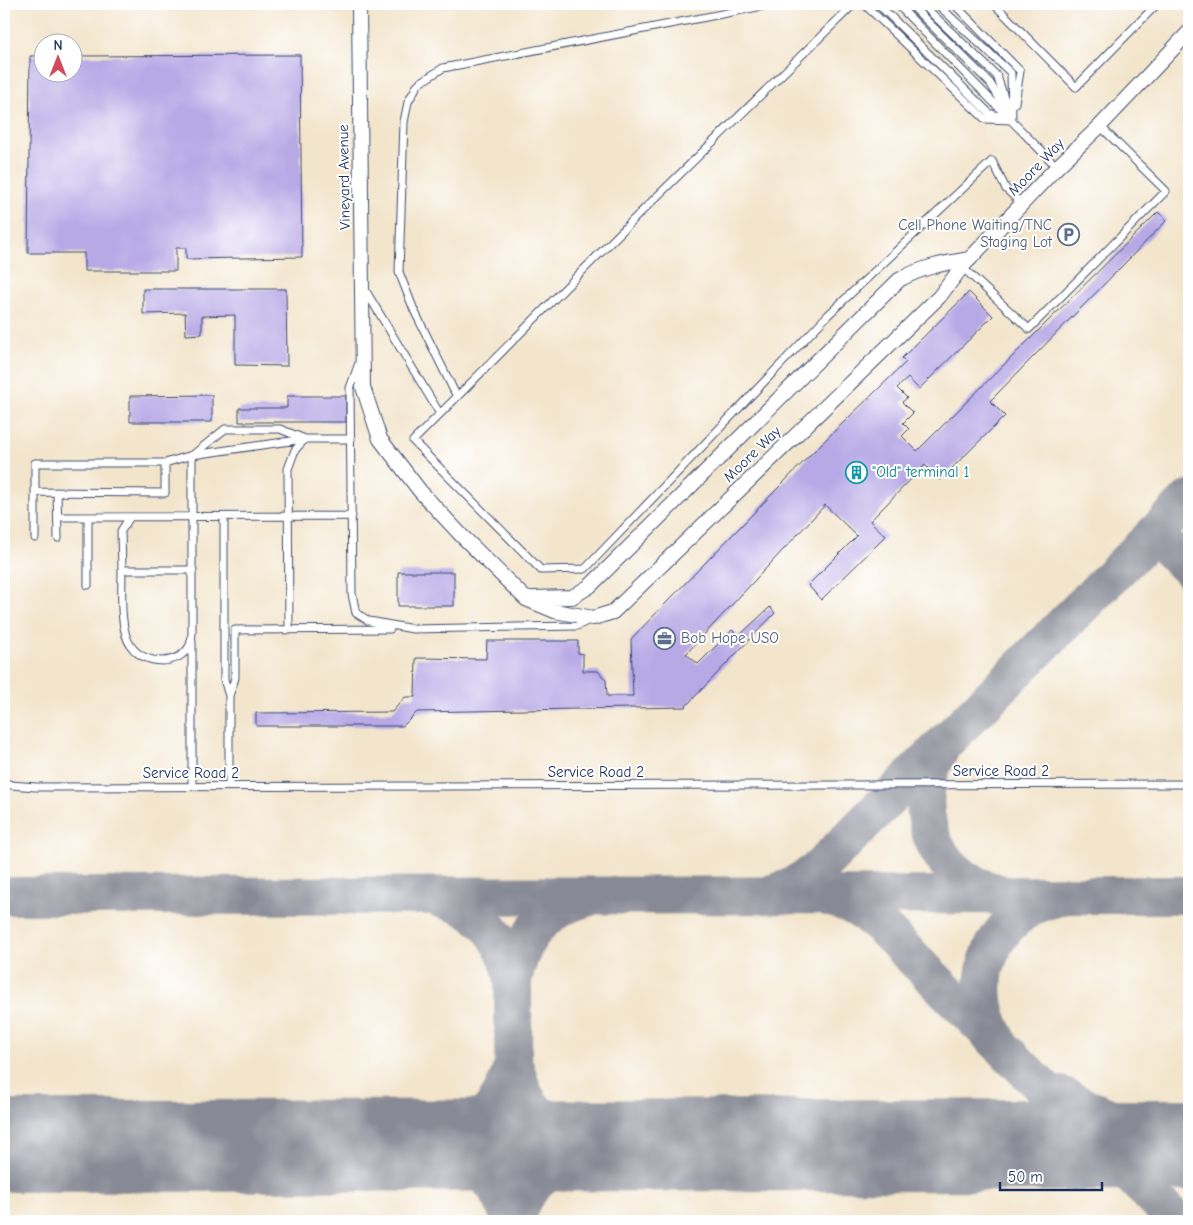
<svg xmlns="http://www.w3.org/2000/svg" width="1193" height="1225" font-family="'Comic Neue',sans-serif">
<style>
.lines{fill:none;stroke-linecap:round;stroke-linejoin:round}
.taxiway{stroke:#878a95;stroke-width:38}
.runway{stroke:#878a95;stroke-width:92}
.building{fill:#b7a9e6}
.service-casing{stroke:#3b4a6e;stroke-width:9}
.minor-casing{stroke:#3b4a6e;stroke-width:16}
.service{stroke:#fff;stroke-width:7}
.minor{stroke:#fff;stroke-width:14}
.labels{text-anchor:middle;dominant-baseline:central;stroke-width:4;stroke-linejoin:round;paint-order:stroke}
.street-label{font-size:15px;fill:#1b2f5e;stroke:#fff}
.service-label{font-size:15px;fill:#4e5e75;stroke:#fff;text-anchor:end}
.culture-label{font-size:15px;fill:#0d838f;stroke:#fff;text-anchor:start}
</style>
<rect width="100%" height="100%" fill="#fff"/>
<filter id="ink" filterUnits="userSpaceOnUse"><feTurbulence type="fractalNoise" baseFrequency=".02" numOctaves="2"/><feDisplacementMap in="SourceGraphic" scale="10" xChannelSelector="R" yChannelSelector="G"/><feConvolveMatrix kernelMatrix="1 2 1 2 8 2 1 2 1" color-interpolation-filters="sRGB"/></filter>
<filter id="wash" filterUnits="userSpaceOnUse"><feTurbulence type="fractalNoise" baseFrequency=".0096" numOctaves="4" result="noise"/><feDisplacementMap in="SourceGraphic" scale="20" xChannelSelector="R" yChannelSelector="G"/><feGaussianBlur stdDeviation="1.12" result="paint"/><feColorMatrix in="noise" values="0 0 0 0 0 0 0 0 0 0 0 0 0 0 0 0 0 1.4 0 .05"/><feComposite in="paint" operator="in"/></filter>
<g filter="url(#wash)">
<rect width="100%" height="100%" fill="#f3e5cc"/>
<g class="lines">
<path class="taxiway" d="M 1154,534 L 1189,569
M 940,750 C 907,806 932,878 997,892
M 773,893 L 789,888 L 816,871 L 1189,499
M 4,896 L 1189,895
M 830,898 C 850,902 865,913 880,925 L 1176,1221
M 440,899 C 482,908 505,939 513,980 L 514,1221
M 513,980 C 523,937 541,910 587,898
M 997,1038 C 964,982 993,912 1057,898
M 516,1070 C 519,1078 521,1088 525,1096 C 544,1130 578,1139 614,1146
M 1062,1095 C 1100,1118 1145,1129 1189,1136
M 416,1146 C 466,1134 495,1122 511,1070
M 416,1146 C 465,1156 496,1170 510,1221
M 1033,1146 C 1063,1150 1090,1156 1117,1169
M 516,1221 C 530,1167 567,1160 614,1146"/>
<path class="runway" d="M 4,1146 L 1189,1145"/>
</g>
<g id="blocks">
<path class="building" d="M 300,55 L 302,257 L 186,259 L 186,248 L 176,248 L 176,271 L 84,271 L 84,253 L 28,253 L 30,56 L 42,56 L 42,72 L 72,72 L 72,56 Z
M 1158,212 L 1167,220 L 990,401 L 1005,416 L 940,480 L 925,465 L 870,521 L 886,536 L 821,600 L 808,585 L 857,536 L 825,505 L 686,654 L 698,664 L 732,630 L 739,636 L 770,607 L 775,613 L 685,707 L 417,712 L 403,726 L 256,726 L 256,713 L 392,712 L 405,697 L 415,697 L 416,658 L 486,659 L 487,641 L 578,641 L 578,653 L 583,654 L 583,671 L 598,671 L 606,680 L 607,696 L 633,696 L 631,639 L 815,450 L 906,362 L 902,358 L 969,292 L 993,316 L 919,389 L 908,378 L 897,388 L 907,398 L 902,402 L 913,413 L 903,423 L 909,429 L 902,436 L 917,451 Z
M 143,289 L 286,289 L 287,366 L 235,365 L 235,315 L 202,316 L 202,334 L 186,335 L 185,313 L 143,314 Z
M 212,395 L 212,422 L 130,422 L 130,396 Z
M 287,396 L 346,396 L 346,422 L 239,422 L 239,408 L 287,408 Z
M 398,572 L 454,572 L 454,606 L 398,606 Z"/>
</g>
</g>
<g filter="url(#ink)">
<use href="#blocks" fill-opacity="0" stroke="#3b4a6e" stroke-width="1"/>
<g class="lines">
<defs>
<path id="service" d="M 854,4 L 637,216 L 413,441 L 541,570 L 585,569 L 828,315 L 992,161 L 1006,189 L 1022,204
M 864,4 L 985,119 L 1012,120
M 878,4 L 989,113 L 1002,117
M 897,4 L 1057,167
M 910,4 L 990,83 L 1007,111
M 922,4 L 997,76 L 1007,106
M 937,4 L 1011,73 L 1012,120
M 954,4 L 1020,71 L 1015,103
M 994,4 L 1076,87 L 1157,4
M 962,267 L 1029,329 L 1166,191 L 1100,126
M 364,288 L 440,414
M 359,363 L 350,388 L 352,594 L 356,613 L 369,621 L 413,629 L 577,626 L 591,619
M 457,397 L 414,310 L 399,272 L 404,122 L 408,102 L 418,84 L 443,68 L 773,4
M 194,454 L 225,429 L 280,429 L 305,439
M 165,463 L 165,493 L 35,492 L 35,463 L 165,463 L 192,455 L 305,439 L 351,439
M 35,492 L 35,538
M 57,492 L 58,538
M 58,517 L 352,516
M 88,517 L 88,585
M 130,517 L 121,531 L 122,570 L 193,570
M 224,517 L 224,679 L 229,696
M 122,570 C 122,590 119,630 131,646 C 144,665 179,667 190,645 C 191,642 192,637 192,633 L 192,455
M 289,629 L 288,469 L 295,450 L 305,439
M 4,782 L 11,785 L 36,787 L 1189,784
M 192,786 L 192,642
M 229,786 L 229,696 L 235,678 L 235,630 L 390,629"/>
<path id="minor" d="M 359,4 L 363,387 L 380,439 L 420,491 L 461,535 L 526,599 L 555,611 L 593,618 L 613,612 L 939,297 L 962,267 L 1057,167 L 1100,126 L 1189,32
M 532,598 L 572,597 L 590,586 L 899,280 C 922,267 945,263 970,259"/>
</defs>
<use href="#service" class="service-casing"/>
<use href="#minor" class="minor-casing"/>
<use href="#service" class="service"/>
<use href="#minor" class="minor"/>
</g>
</g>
<defs>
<symbol id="parking-ring" viewBox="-11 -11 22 22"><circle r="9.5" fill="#fff" stroke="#5c6f8a" stroke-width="1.5"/><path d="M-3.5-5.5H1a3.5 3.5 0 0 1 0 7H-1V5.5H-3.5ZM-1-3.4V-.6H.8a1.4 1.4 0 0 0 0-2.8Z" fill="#5c6f8a"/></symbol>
<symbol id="building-ring" viewBox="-11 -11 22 22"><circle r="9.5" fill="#fff" stroke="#0f9aa8" stroke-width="1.5"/><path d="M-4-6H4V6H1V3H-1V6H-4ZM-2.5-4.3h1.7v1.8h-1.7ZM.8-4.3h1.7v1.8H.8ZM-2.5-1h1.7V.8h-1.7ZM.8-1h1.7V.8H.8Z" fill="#0f9aa8"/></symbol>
<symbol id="office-ring" viewBox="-11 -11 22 22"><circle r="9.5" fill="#fff" stroke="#5c6f8a" stroke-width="1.5"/><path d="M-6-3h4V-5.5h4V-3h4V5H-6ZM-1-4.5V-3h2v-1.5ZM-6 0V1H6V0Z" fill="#5c6f8a"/></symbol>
</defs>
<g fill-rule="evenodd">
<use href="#parking-ring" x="1056" y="222" width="25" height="25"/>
<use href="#building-ring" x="844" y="460" width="25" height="25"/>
<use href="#office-ring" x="652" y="626" width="25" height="25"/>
</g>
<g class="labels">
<g class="street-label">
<text transform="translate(1036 167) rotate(-46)">Moore Way</text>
<text transform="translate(344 177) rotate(-91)">Vineyard Avenue</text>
<text transform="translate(752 454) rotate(-44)">Moore Way</text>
<text x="1001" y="771">Service Road 2</text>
<text x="596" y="772">Service Road 2</text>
<text x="191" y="773">Service Road 2</text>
</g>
<g class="service-label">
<text x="1052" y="225">Cell Phone Waiting/TNC<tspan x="1052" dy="17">Staging Lot</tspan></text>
<text x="681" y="638" text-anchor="start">Bob Hope USO</text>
</g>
<g class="culture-label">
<text x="872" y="472">"Old" terminal 1</text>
</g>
</g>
<rect width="1193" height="1225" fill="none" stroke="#fff" stroke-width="20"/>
<g transform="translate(58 58)"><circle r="24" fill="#ffffff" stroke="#a4acbf"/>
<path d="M0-4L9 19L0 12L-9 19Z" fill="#d1495b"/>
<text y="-8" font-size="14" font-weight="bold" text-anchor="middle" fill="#1b2f5e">N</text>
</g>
<path d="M1000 1182v8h102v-8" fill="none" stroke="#1b2f5e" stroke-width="2.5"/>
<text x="1008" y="1182" font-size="15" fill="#1b2f5e" stroke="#ffffff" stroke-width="4" paint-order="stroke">50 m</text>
</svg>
